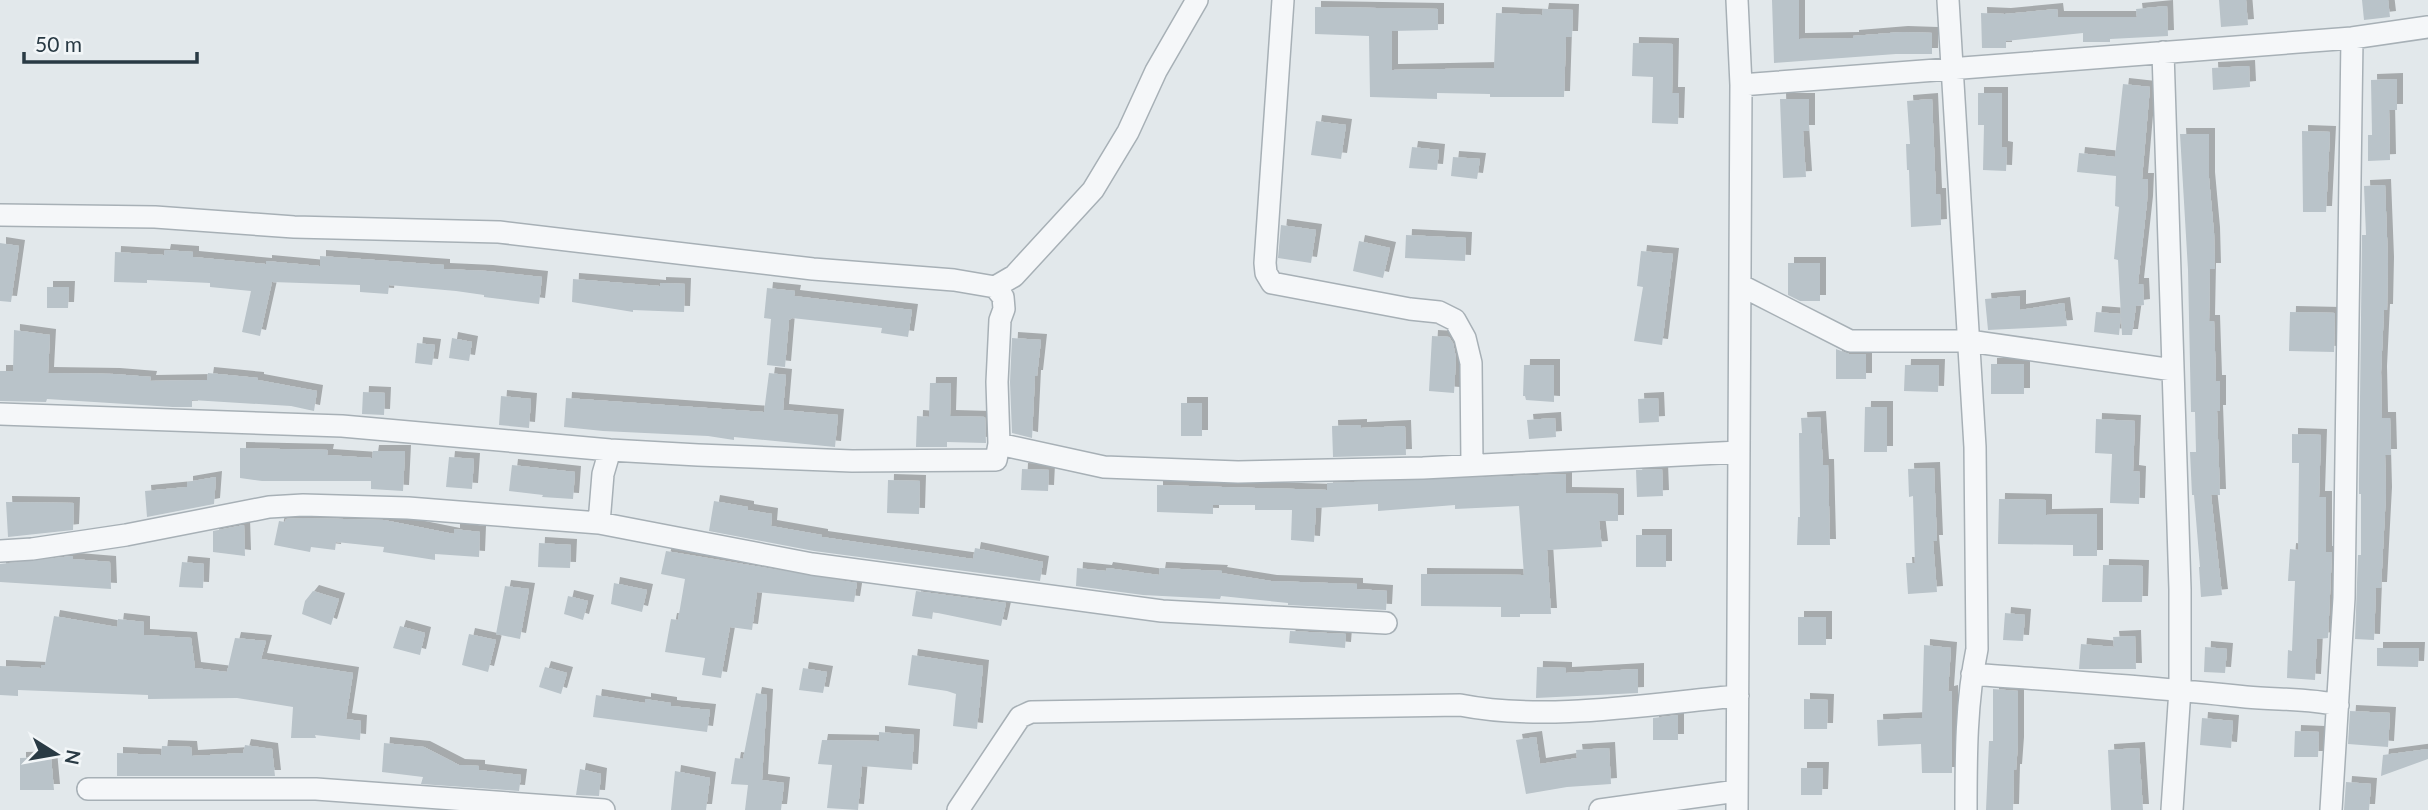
<svg xmlns="http://www.w3.org/2000/svg" width="2428" height="810" font-family="Lato,sans-serif">
<style>
.building{fill:#b9c3c9;filter:url(#shadow)}
.lines{fill:none;stroke-linecap:round;stroke-linejoin:round}
.street-casing{stroke:#a7b0b6;stroke-width:24}
.street{stroke:#f5f7f9;stroke-width:21}
</style>
<defs>
<filter id="shadow"><feDropShadow dx="6" dy="-6" stdDeviation="0" flood-color="#0004"/></filter>
</defs>
<rect width="100%" height="100%" fill="#e2e8eb"/>
<path class="building" d="M 1772,0 L 1799,0 L 1799,39 L 1853,38 L 1853,36 L 1902,32 L 1932,33 L 1932,54 L 1896,54 L 1774,63 Z
M 2219,0 L 2246,0 L 2248,25 L 2221,27 Z
M 2362,0 L 2388,0 L 2390,17 L 2364,20 Z
M 2167,6 L 2168,36 L 2110,39 L 2110,42 L 2083,42 L 2083,33 L 2006,41 L 2006,48 L 1982,48 L 1981,13 L 2005,14 L 2057,9 L 2058,17 L 2137,17 L 2136,9 Z
M 1315,7 L 1438,9 L 1438,30 L 1392,31 L 1392,70 L 1494,68 L 1496,13 L 1542,15 L 1543,9 L 1573,10 L 1572,37 L 1566,37 L 1564,97 L 1490,97 L 1490,94 L 1437,93 L 1437,99 L 1370,97 L 1369,36 L 1315,34 Z
M 1633,43 L 1673,44 L 1672,93 L 1679,93 L 1678,124 L 1652,123 L 1653,77 L 1632,76 Z
M 2249,66 L 2250,87 L 2213,90 L 2212,68 Z
M 2397,79 L 2397,110 L 2389,110 L 2390,160 L 2368,161 L 2368,135 L 2372,135 L 2371,80 Z
M 2123,84 L 2150,87 L 2142,179 L 2148,179 L 2147,202 L 2138,284 L 2143,284 L 2144,305 L 2136,306 L 2132,335 L 2122,335 L 2118,260 L 2114,259 L 2119,207 L 2115,206 L 2116,176 L 2077,172 L 2079,153 L 2115,157 Z
M 1978,93 L 2002,93 L 2002,147 L 2007,148 L 2006,171 L 1983,170 L 1984,125 L 1978,125 Z
M 1780,99 L 1809,99 L 1809,131 L 1803,131 L 1806,177 L 1783,178 Z
M 1932,99 L 1936,194 L 1940,194 L 1941,225 L 1911,227 L 1909,170 L 1907,170 L 1906,144 L 1910,144 L 1907,101 Z
M 1316,121 L 1346,125 L 1341,159 L 1311,155 Z
M 2302,131 L 2330,132 L 2326,212 L 2303,212 Z
M 2180,134 L 2209,134 L 2209,178 L 2214,233 L 2215,269 L 2210,269 L 2209,321 L 2214,321 L 2216,381 L 2220,381 L 2220,411 L 2217,411 L 2220,495 L 2211,495 L 2222,595 L 2201,597 L 2199,567 L 2200,567 L 2194,495 L 2192,495 L 2190,452 L 2196,452 L 2195,412 L 2191,412 L 2188,270 Z
M 1412,147 L 1439,150 L 1437,170 L 1409,168 Z
M 1453,157 L 1480,159 L 1477,179 L 1451,176 Z
M 2385,185 L 2388,263 L 2387,310 L 2384,310 L 2381,372 L 2382,418 L 2390,418 L 2391,455 L 2385,455 L 2386,493 L 2381,588 L 2376,588 L 2374,640 L 2355,639 L 2358,555 L 2361,555 L 2361,494 L 2359,494 L 2359,481 L 2362,235 L 2366,235 L 2364,186 Z
M 1281,225 L 1316,230 L 1311,263 L 1278,258 Z
M 1406,235 L 1466,238 L 1465,261 L 1405,258 Z
M 1359,241 L 1390,248 L 1383,278 L 1353,271 Z
M 0,243 L 19,246 L 11,302 L 0,301 Z
M 165,250 L 193,252 L 193,257 L 266,264 L 266,261 L 320,266 L 320,256 L 444,265 L 444,269 L 487,271 L 542,277 L 539,304 L 484,297 L 484,295 L 456,291 L 389,285 L 388,294 L 360,292 L 360,285 L 272,282 L 260,336 L 242,332 L 251,291 L 210,287 L 210,283 L 147,280 L 147,283 L 114,282 L 115,252 L 164,255 Z
M 1641,251 L 1673,254 L 1662,345 L 1634,341 L 1643,287 L 1637,286 Z
M 1788,263 L 1820,263 L 1820,301 L 1800,301 L 1788,295 Z
M 573,279 L 660,286 L 660,283 L 685,284 L 684,312 L 633,310 L 633,312 L 572,302 Z
M 47,287 L 69,287 L 68,308 L 47,308 Z
M 767,288 L 795,291 L 794,296 L 912,310 L 908,337 L 881,333 L 882,328 L 792,318 L 789,320 L 785,367 L 767,365 L 771,319 L 764,318 Z
M 2020,296 L 2020,310 L 2064,303 L 2067,326 L 1988,330 L 1985,299 Z
M 2096,312 L 2121,314 L 2119,335 L 2094,332 Z
M 2290,312 L 2335,313 L 2334,352 L 2289,351 Z
M 14,330 L 50,335 L 48,373 L 114,374 L 151,377 L 150,381 L 207,380 L 208,373 L 258,378 L 258,380 L 317,391 L 314,411 L 291,406 L 192,400 L 192,407 L 173,407 L 47,399 L 46,402 L 0,401 L 0,371 L 13,371 Z
M 1432,336 L 1449,337 L 1453,343 L 1456,358 L 1454,393 L 1429,391 Z
M 452,338 L 472,342 L 469,361 L 449,358 Z
M 1012,338 L 1041,340 L 1037,376 L 1035,376 L 1032,438 L 1012,433 L 1010,382 Z
M 417,343 L 435,345 L 432,365 L 415,363 Z
M 1836,349 L 1849,354 L 1866,354 L 1866,379 L 1836,379 Z
M 1991,364 L 2024,364 L 2024,394 L 1991,394 Z
M 1524,365 L 1554,365 L 1554,402 L 1526,400 L 1525,396 L 1523,396 Z
M 1905,365 L 1939,365 L 1938,392 L 1904,391 Z
M 769,373 L 786,375 L 783,410 L 838,415 L 835,447 L 734,437 L 734,440 L 708,436 L 603,431 L 564,427 L 566,398 L 764,412 Z
M 930,383 L 951,383 L 950,416 L 985,417 L 986,443 L 947,442 L 947,447 L 916,447 L 917,416 L 929,417 Z
M 363,392 L 385,393 L 384,415 L 362,414 Z
M 501,396 L 531,399 L 529,428 L 499,425 Z
M 1658,398 L 1659,422 L 1639,423 L 1638,399 Z
M 1181,403 L 1202,403 L 1202,436 L 1181,436 Z
M 1865,407 L 1887,407 L 1887,452 L 1864,452 Z
M 1820,417 L 1823,465 L 1828,465 L 1830,545 L 1797,545 L 1798,517 L 1800,517 L 1799,433 L 1802,433 L 1801,418 Z
M 1555,418 L 1556,437 L 1529,439 L 1527,420 Z
M 2096,419 L 2135,421 L 2133,471 L 2140,472 L 2139,504 L 2110,503 L 2112,454 L 2095,453 Z
M 1361,425 L 1361,428 L 1405,426 L 1406,455 L 1333,457 L 1332,426 Z
M 2292,434 L 2321,435 L 2319,497 L 2326,497 L 2326,552 L 2332,552 L 2328,638 L 2317,639 L 2315,680 L 2287,678 L 2288,650 L 2292,651 L 2295,581 L 2288,581 L 2290,549 L 2298,550 L 2299,463 L 2292,463 Z
M 240,448 L 328,450 L 327,455 L 372,458 L 373,451 L 405,451 L 403,491 L 371,489 L 371,481 L 262,481 L 240,478 Z
M 449,457 L 474,459 L 472,489 L 446,487 Z
M 512,465 L 575,472 L 573,499 L 542,497 L 543,495 L 509,491 Z
M 1934,468 L 1937,541 L 1933,541 L 1937,592 L 1908,594 L 1906,563 L 1915,563 L 1913,496 L 1909,497 L 1908,469 Z
M 1022,469 L 1049,470 L 1048,491 L 1021,490 Z
M 1662,469 L 1663,496 L 1637,497 L 1636,470 Z
M 1566,474 L 1566,493 L 1618,494 L 1618,521 L 1599,521 L 1602,547 L 1547,550 L 1551,614 L 1520,614 L 1520,617 L 1501,617 L 1501,607 L 1421,606 L 1421,574 L 1524,575 L 1519,506 L 1455,509 L 1455,505 L 1378,511 L 1378,504 L 1316,508 L 1314,542 L 1291,540 L 1292,510 L 1255,510 L 1255,505 L 1213,505 L 1213,514 L 1157,512 L 1157,485 L 1327,490 L 1327,483 Z
M 216,477 L 214,504 L 147,517 L 145,491 L 187,487 L 187,482 Z
M 888,480 L 920,481 L 919,514 L 887,513 Z
M 1999,499 L 2046,500 L 2046,515 L 2097,514 L 2097,556 L 2073,556 L 2073,545 L 1998,544 Z
M 714,501 L 748,507 L 748,510 L 772,514 L 771,526 L 822,535 L 822,537 L 973,559 L 975,548 L 1043,562 L 1040,581 L 814,551 L 709,531 Z
M 6,502 L 74,503 L 73,530 L 8,537 Z
M 303,518 L 384,520 L 454,534 L 454,529 L 480,532 L 479,557 L 435,554 L 435,560 L 383,552 L 384,547 L 336,542 L 335,550 L 311,547 L 310,552 L 274,545 L 279,521 L 285,522 L 286,519 Z
M 244,525 L 245,556 L 213,552 L 213,531 Z
M 1636,535 L 1666,535 L 1666,567 L 1636,567 Z
M 539,543 L 571,545 L 570,568 L 538,567 Z
M 666,551 L 857,583 L 854,602 L 757,592 L 752,630 L 730,627 L 721,678 L 702,675 L 705,658 L 665,652 L 671,619 L 678,620 L 685,579 L 661,574 Z
M 73,556 L 73,559 L 110,562 L 111,589 L 0,582 L 0,564 Z
M 182,562 L 204,564 L 203,588 L 179,587 Z
M 2103,565 L 2143,566 L 2142,602 L 2102,602 Z
M 1077,568 L 1106,571 L 1107,568 L 1159,575 L 1160,568 L 1222,571 L 1221,573 L 1271,581 L 1357,584 L 1357,589 L 1387,591 L 1386,610 L 1288,605 L 1288,603 L 1221,596 L 1220,599 L 1143,595 L 1076,586 Z
M 614,583 L 647,590 L 642,612 L 611,604 Z
M 505,586 L 529,589 L 520,639 L 496,634 Z
M 313,591 L 339,599 L 331,625 L 302,614 L 305,601 Z
M 916,591 L 1006,603 L 1001,626 L 933,612 L 932,619 L 912,616 Z
M 568,596 L 588,601 L 583,620 L 564,614 Z
M 2005,613 L 2025,615 L 2023,641 L 2003,640 Z
M 54,616 L 117,627 L 118,619 L 144,622 L 144,635 L 191,638 L 195,668 L 227,672 L 235,638 L 266,641 L 261,659 L 353,673 L 346,719 L 361,721 L 360,740 L 315,735 L 316,738 L 291,738 L 293,707 L 237,698 L 148,699 L 148,695 L 18,690 L 18,696 L 0,695 L 0,666 L 41,668 L 41,665 L 45,665 Z
M 1798,617 L 1826,617 L 1826,645 L 1798,645 Z
M 400,626 L 425,633 L 420,655 L 393,648 Z
M 1290,631 L 1346,634 L 1345,648 L 1289,643 Z
M 469,634 L 496,640 L 488,672 L 462,665 Z
M 2135,636 L 2136,669 L 2079,669 L 2081,644 L 2114,647 L 2113,637 Z
M 1924,645 L 1951,648 L 1948,692 L 1952,691 L 1952,773 L 1922,773 L 1921,744 L 1878,746 L 1877,720 L 1922,718 Z
M 2205,647 L 2227,649 L 2225,673 L 2204,672 Z
M 2377,648 L 2419,648 L 2418,667 L 2377,666 Z
M 912,655 L 983,666 L 977,729 L 953,726 L 956,694 L 947,691 L 908,685 Z
M 545,667 L 567,673 L 561,694 L 539,687 Z
M 1537,667 L 1566,668 L 1566,673 L 1638,669 L 1638,693 L 1536,698 Z
M 803,668 L 827,672 L 823,693 L 799,690 Z
M 1993,689 L 2018,691 L 2018,743 L 2016,770 L 2014,770 L 2013,810 L 1986,810 L 1989,741 L 1993,741 Z
M 756,693 L 767,695 L 762,780 L 784,783 L 781,810 L 745,810 L 748,785 L 731,784 L 735,758 L 743,759 Z
M 596,695 L 645,703 L 645,699 L 671,703 L 671,706 L 710,710 L 707,732 L 593,717 Z
M 1804,699 L 1828,700 L 1827,729 L 1804,729 Z
M 2350,711 L 2390,713 L 2388,747 L 2348,744 Z
M 1678,715 L 1678,740 L 1653,740 L 1653,718 Z
M 2202,718 L 2233,721 L 2231,748 L 2200,745 Z
M 2295,731 L 2319,732 L 2318,757 L 2294,757 Z
M 879,732 L 914,735 L 912,770 L 862,766 L 858,810 L 827,808 L 832,765 L 818,764 L 822,740 L 879,741 Z
M 1536,737 L 1540,764 L 1577,758 L 1576,750 L 1609,748 L 1611,784 L 1567,787 L 1526,794 L 1516,740 Z
M 384,743 L 424,747 L 459,765 L 479,766 L 479,770 L 521,775 L 519,791 L 421,784 L 423,777 L 382,772 Z
M 245,745 L 272,749 L 275,776 L 117,776 L 117,753 L 161,755 L 162,746 L 191,747 L 192,756 L 243,753 Z
M 2139,748 L 2143,810 L 2111,810 L 2108,750 Z
M 2428,749 L 2428,759 L 2381,776 L 2383,755 Z
M 51,757 L 54,790 L 20,790 L 20,758 Z
M 1801,768 L 1823,768 L 1822,795 L 1801,795 Z
M 580,769 L 601,774 L 599,796 L 576,795 Z
M 675,771 L 710,778 L 706,810 L 671,810 Z
M 2346,782 L 2371,784 L 2369,810 L 2344,810 Z"/>
<g class="lines">
<defs>
<path id="street" d="M 1283,0 L 1265,263 L 1266,273 L 1272,283 L 1410,309 L 1439,312 L 1455,320 L 1465,338 L 1471,363 L 1472,465
M 1737,0 L 1741,85 L 1737,810
M 1948,0 L 1975,447 L 1977,649 C 1966,702 1966,756 1966,810
M 2163,52 L 2180,589 L 2180,689 L 2172,810
M 1741,85 L 2352,38 L 2428,27
M 0,215 L 155,217 L 294,227 L 499,232 L 813,269 L 954,280 L 995,287 L 1003,297 L 1004,309 L 1000,320 L 997,382 L 999,444
M 1740,285 L 1850,341 L 1969,341 L 2173,370
M 995,287 L 1014,276 L 1093,190 L 1128,132 L 1156,71 L 1197,0
M 0,414 L 342,426 L 610,450 L 698,455 L 852,461 L 996,460 L 999,444 L 1104,467 L 1238,472 L 1423,468 L 1739,452
M 599,523 L 812,564 L 1162,611 L 1386,623
M 0,551 L 32,549 L 126,535 L 269,507 L 303,505 L 408,508 L 599,523 L 603,474 L 610,450
M 1972,674 C 2064,681 2155,687 2246,697 C 2277,700 2308,698 2338,705
M 88,789 L 316,789 L 604,810
M 958,810 L 1020,717 L 1031,712 L 1460,705 C 1546,722 1649,704 1738,696
M 1600,810 L 1737,791
M 2331,810 L 2344,598 L 2352,38"/>
</defs>
<use href="#street" class="street-casing"/>
<use href="#street" class="street"/>
</g>
<g transform="translate(56 754) rotate(101)" stroke="#f2f6f8" stroke-width="5" paint-order="stroke">
<path d="M0-5L12 26L0 18L-12 26Z" fill="#293a44"/>
<text y="-10" font-size="19" font-weight="bold" text-anchor="middle" fill="#293a44">N</text>
</g>
<path d="M24 52v10h173v-10" fill="none" stroke="#293a44" stroke-width="3.5"/>
<text x="35" y="52" font-size="21" fill="#293a44" stroke="#f2f6f8" stroke-width="5" paint-order="stroke">50 m</text>
</svg>
